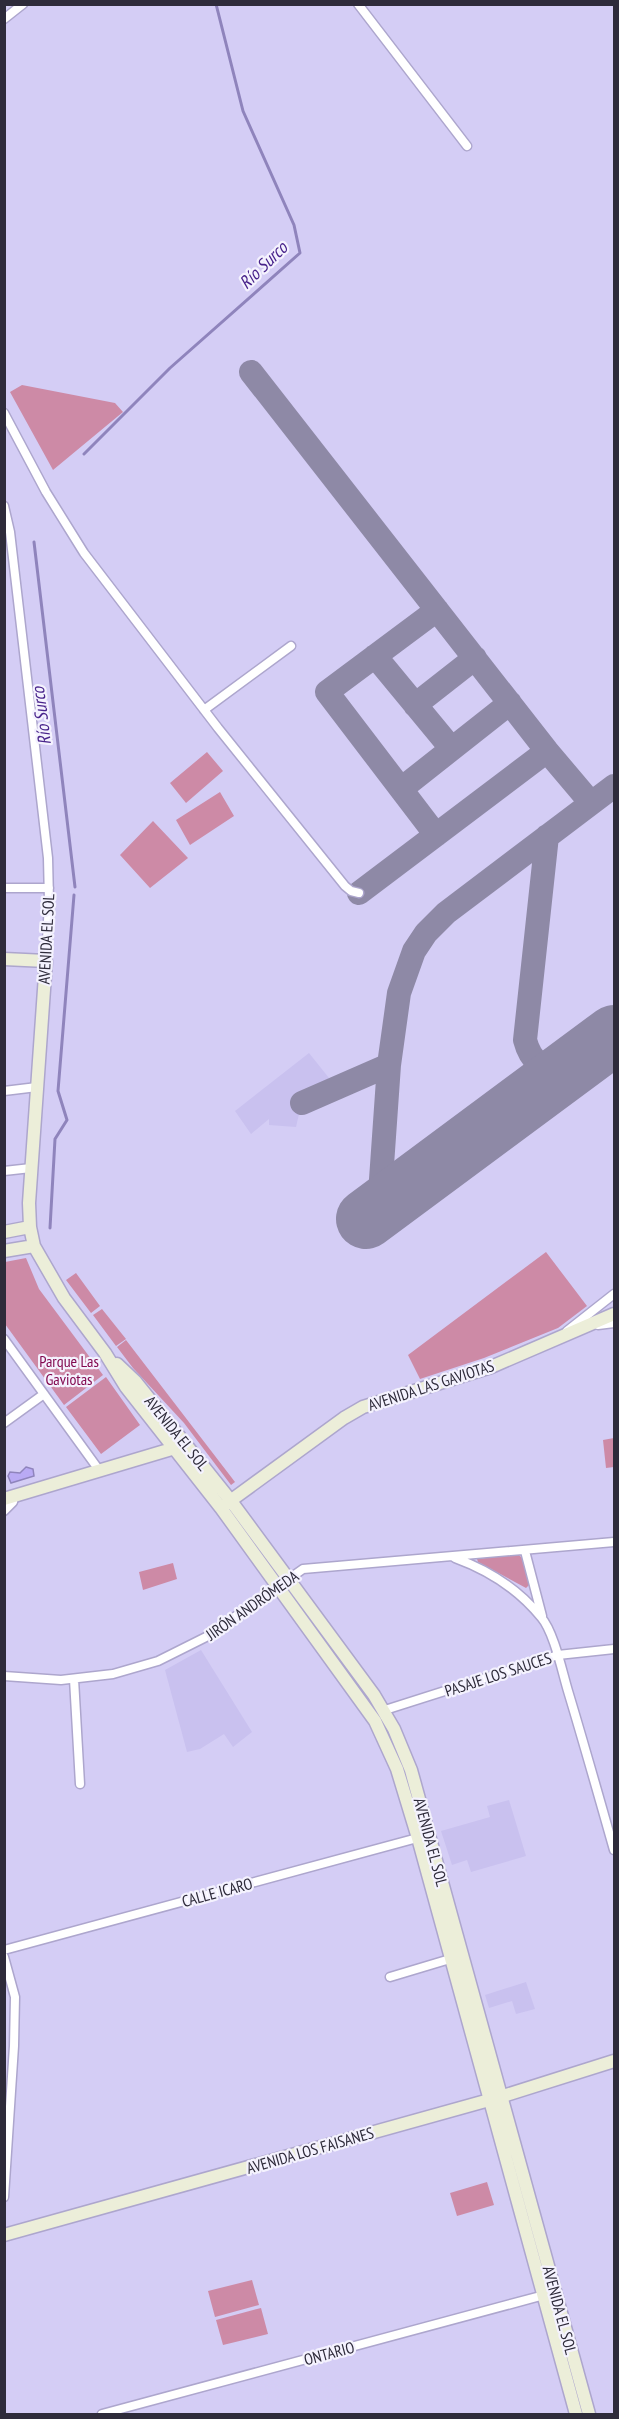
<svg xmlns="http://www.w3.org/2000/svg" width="619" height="2419" font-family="'PT Sans Narrow',sans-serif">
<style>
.built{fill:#c9c1ef}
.green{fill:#cd8aa6}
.water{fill:#b9aaf4;stroke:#8f84bc;stroke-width:1.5}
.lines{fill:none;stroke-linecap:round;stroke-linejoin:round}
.stream{stroke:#8f84bc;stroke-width:3}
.taxiway{stroke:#8e89a6;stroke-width:24}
.runway{stroke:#8e89a6;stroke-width:60}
.street-casing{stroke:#ada6cd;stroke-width:11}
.secondary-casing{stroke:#ada6cd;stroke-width:15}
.street{stroke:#fff;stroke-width:8}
.secondary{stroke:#eceed9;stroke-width:12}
.labels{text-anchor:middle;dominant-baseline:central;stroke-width:4.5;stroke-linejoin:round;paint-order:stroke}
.street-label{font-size:16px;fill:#2e2b3a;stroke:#f4f2fe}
.park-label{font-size:16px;fill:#830a50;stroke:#f4f2fe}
.water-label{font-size:18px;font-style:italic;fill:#48238b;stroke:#f4f2fe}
</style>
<rect width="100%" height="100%" fill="#d4cdf5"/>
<path class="built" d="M 309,1053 L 329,1078 L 303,1097 L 296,1127 L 269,1125 L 269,1119 L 251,1134 L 235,1111 Z
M 201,1650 L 252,1732 L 233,1747 L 224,1734 L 200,1749 L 187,1752 L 165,1670 Z
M 509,1800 L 526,1856 L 471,1872 L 467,1860 L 452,1865 L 441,1831 L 490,1817 L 487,1806 Z
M 526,1982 L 535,2009 L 516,2014 L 512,2001 L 489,2008 L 485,1995 Z"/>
<path class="green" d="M 22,385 L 115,403 L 123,412 L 53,470 L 10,392 Z
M 207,752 L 223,771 L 186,803 L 170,783 Z
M 220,792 L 234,816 L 190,845 L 176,820 Z
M 153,821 L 188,858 L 150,888 L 120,855 Z
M 546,1252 L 587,1306 L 558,1328 L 484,1358 L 420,1379 L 408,1355 Z
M 26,1258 L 39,1289 L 103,1375 L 64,1405 L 5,1324 L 5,1262 Z
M 76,1273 L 100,1306 L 91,1313 L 66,1280 Z
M 102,1309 L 126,1339 L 116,1346 L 93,1315 Z
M 126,1340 L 235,1482 L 231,1485 L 184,1423 L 133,1368 L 117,1347 Z
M 106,1377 L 140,1425 L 101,1454 L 66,1407 Z
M 614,1438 L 614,1467 L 606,1468 L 603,1440 Z
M 518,1554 L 523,1559 L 529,1585 L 526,1588 L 478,1562 L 477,1559 Z
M 173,1563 L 177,1579 L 143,1590 L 139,1572 Z
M 487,2182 L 494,2205 L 457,2216 L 450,2193 Z
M 252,2280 L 259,2305 L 215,2317 L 208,2291 Z
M 261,2308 L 268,2334 L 223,2345 L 216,2320 Z"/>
<path class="water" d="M 26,1467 L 33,1469 L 34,1476 L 11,1483 L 8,1476 L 10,1472 L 20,1473 Z"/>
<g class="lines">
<path class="stream" d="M 84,454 L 170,368 L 300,253 L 294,225 L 243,111 L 216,4
M 34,542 L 75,887
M 50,1228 L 55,1139 L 67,1120 L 58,1091 L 74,895"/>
<path class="taxiway" d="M 251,372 L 547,751 L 591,803
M 375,656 L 451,748
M 415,705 L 475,658
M 401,789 L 510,703
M 436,835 L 327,692 L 437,610
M 547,836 L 525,1040 C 531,1063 545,1072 569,1069
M 359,893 L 547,751
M 302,1103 L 389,1065
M 379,1208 L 389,1065 L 399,993 L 414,951 L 426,933 L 446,913 L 614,786"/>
<path class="runway" d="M 366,1219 L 614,1035"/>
<defs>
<path id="street" d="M 358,4 L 467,146
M 4,19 L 23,4
M 4,413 L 46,492 L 84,553 L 218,728 L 345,886 L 351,891 L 359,893
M 4,506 L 10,532 L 48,858 L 49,901 L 46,961
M 204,710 L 291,646
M 4,888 L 49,888
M 4,1091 L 37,1087
M 4,1171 L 31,1168
M 598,1325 L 614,1323
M 567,1331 L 614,1294
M 4,1339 L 99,1470
M 4,1423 L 44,1394
M 4,1511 L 13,1502 L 14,1497
M 525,1551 L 542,1616
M 455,1558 C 488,1570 519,1590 541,1617 C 554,1632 562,1671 568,1691 C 584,1744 599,1797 614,1850
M 4,1676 L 61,1680 L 113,1674 L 158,1661 L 206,1637 L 303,1569 L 614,1542
M 74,1679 L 80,1784
M 385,1710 L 558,1655 L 614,1649
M 4,1950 L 421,1837
M 4,1957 L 15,1997 L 14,2046 L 4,2197
M 390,1977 L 450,1959
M 102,2414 L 548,2294"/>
<path id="secondary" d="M 4,959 L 46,961 L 29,1203 L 30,1227 L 34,1246 L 64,1298 L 105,1353 L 126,1387 L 221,1508 L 375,1721 L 397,1769 L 418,1838 L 576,2414
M 4,1232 L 30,1227
M 4,1251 L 34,1246
M 117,1364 L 135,1381 L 231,1501 L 374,1695 L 394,1729 L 411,1770 L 589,2414
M 4,1499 L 175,1448 L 181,1444
M 226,1504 L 344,1418 L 363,1407 L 491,1367 L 614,1314
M 4,2235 L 500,2097 L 614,2061"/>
</defs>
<use href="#street" class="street-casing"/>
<use href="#secondary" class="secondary-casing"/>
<use href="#street" class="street"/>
<use href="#secondary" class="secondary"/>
</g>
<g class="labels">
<g class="street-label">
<text transform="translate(46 939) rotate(-87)">AVENIDA EL SOL</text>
<text transform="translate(431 1385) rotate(-18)">AVENIDA LAS GAVIOTAS</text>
<text transform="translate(177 1433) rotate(51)">AVENIDA EL SOL</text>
<text transform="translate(252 1605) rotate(-35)">JIRÓN ANDRÓMEDA</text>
<text transform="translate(498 1674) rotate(-18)">PASAJE LOS SAUCES</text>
<text transform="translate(431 1842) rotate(75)">AVENIDA EL SOL</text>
<text transform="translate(217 1892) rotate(-15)">CALLE ICARO</text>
<text transform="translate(310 2150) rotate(-16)">AVENIDA LOS FAISANES</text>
<text transform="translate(560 2310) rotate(75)">AVENIDA EL SOL</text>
<text transform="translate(329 2353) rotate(-15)">ONTARIO</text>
</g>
<g class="park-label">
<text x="69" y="1361">Parque Las<tspan x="69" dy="18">Gaviotas</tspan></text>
</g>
<g class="water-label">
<text transform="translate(263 265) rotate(-44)">Río Surco</text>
<text transform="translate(41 716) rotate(-97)">Río Surco</text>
</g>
</g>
<rect width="619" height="2419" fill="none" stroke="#2e2b3a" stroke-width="12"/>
</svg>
